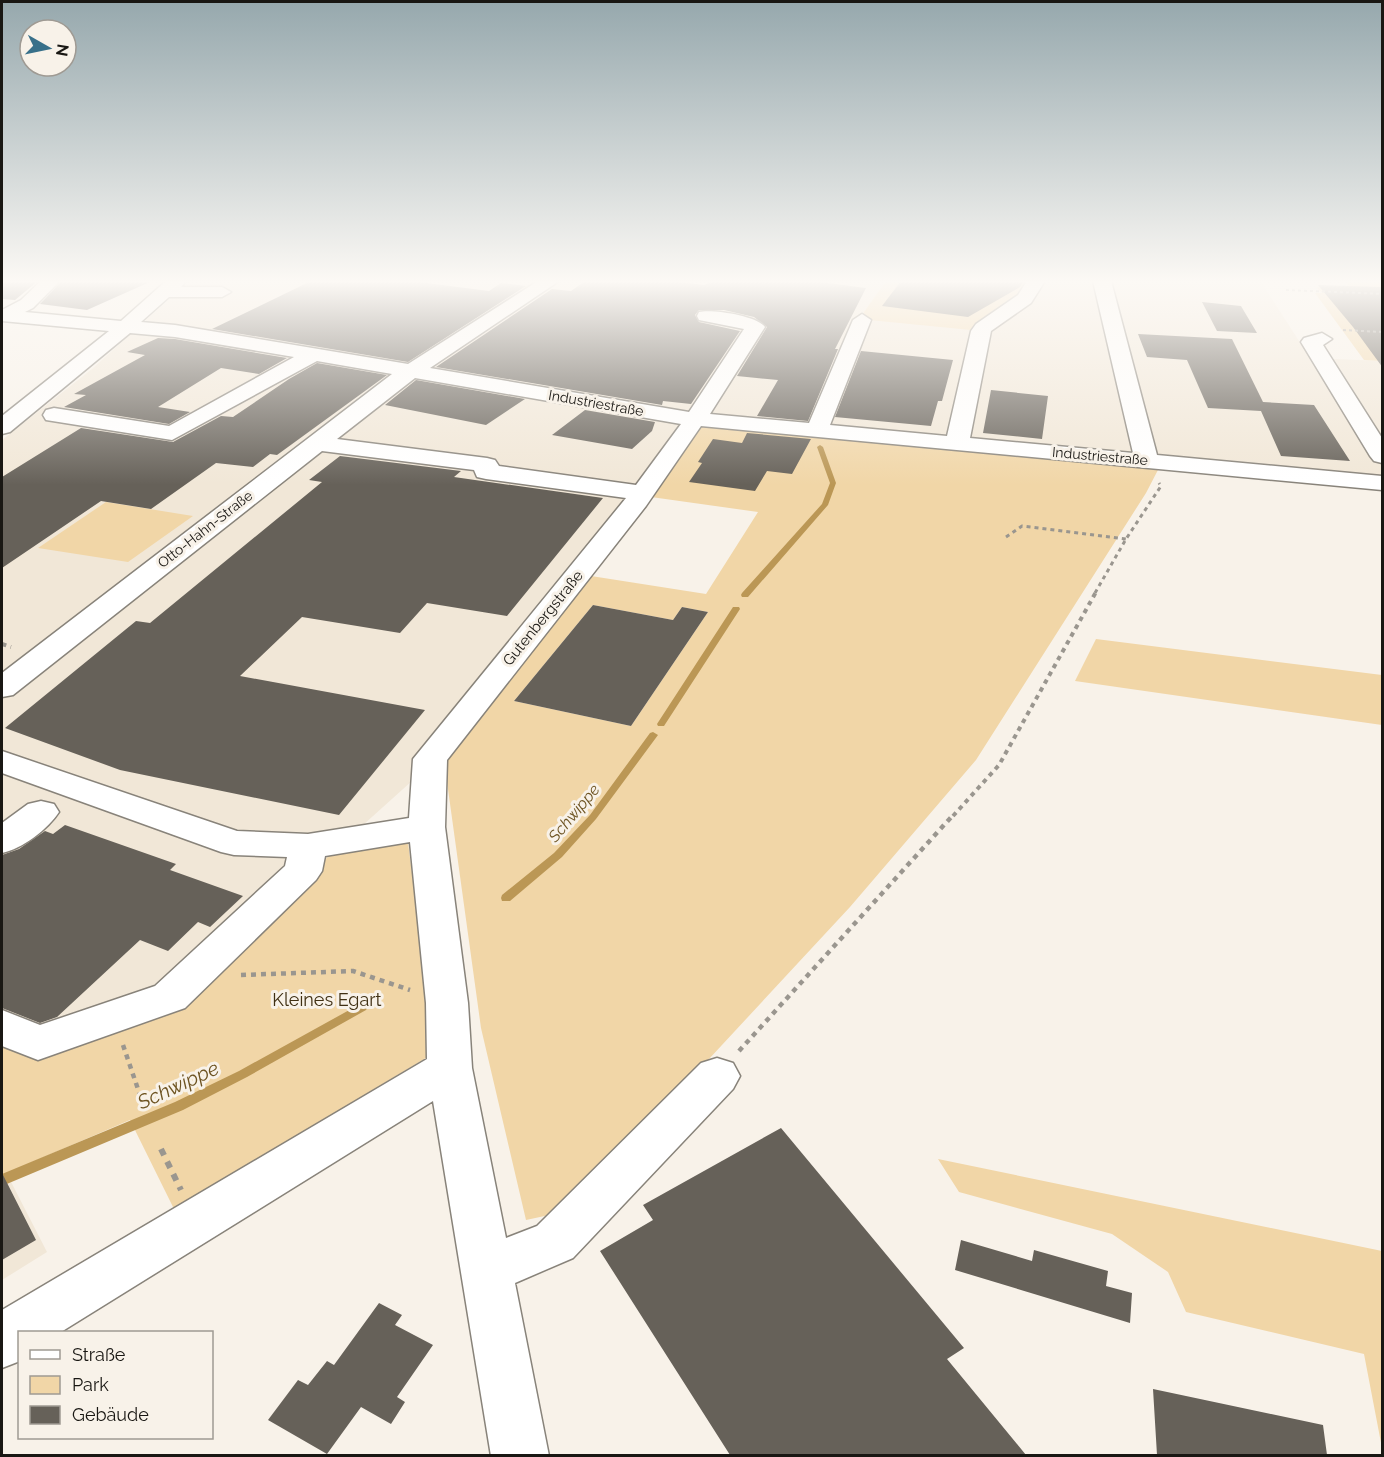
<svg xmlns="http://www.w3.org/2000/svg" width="1384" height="1457" font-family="Raleway,sans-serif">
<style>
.built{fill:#f1e7d7}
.green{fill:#f1d6a7;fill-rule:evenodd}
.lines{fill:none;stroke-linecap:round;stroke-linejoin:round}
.stream{fill:#bb9755;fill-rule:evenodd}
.building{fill:#666159}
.minor-casing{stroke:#88837a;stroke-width:3}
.path-far4{stroke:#9a968f;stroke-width:2;stroke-dasharray:3 3;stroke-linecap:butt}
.path-far3{stroke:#9a968f;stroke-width:3;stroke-dasharray:4 4;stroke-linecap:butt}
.path-far2{stroke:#9a968f;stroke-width:4;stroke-dasharray:4.5 4.5;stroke-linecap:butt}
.path-far1{stroke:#9a968f;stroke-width:4.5;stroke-dasharray:5 5;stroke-linecap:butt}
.path{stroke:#9a968f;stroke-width:6;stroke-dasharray:7 7;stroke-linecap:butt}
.minor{fill:#fff;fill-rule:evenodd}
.labels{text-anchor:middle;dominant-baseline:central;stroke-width:6;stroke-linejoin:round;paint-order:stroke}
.far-street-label{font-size:14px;fill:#191713;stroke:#f8f2e9}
.street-label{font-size:15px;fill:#191713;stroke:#f8f2e9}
.water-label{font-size:16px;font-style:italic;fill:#6d5321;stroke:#f8f2e9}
.near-park-label{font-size:18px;fill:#403013;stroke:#f8f2e9}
.near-water-label{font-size:20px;font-style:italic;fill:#6d5321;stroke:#f8f2e9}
</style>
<rect width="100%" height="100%" fill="#f8f2e9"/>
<path class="built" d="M 189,281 L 886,281 L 859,319 L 1031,302 L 1046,281 L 1261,282 L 1310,358 L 1382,361 L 1382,486 L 1159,468 L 686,422 L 443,753 L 332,853 L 177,1002 L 37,1052 L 2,1036 L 2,440 L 92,369 Z
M 8,1176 L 47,1252 L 2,1280 L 2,1180 Z"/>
<path class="green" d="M 886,281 L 1046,281 L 1031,302 L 981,331 L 859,319 Z
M 1346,281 L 1382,281 L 1382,361 L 1364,360 L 1315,293 L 1322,293 L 1316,287 L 1350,288 Z
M 686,422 L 1159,468 L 1146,493 L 976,760 L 850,907 L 568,1211 L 526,1220 L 481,1028 L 443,753 ZM 651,497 L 758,512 L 706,594 L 591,576 ZM 593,605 L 673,620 L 682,607 L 708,612 L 631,726 L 514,701 Z
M 106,502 L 193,516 L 128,562 L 38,548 Z
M 1096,639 L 1382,675 L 1382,725 L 1075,681 Z
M 408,843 L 436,1052 L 174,1209 L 130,1120 L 2,1175 L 2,1036 L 37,1052 L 177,1002 L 332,853 Z
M 938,1159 L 1382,1251 L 1382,1448 L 1364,1354 L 1186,1312 L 1168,1272 L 1112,1234 L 959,1192 Z"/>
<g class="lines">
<path class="stream" d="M 820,445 L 823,447 L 836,483 L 828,505 L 748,597 L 742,597 L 741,595 L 742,593 L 822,504 L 830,483 L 817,447 Z
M 733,607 L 739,607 L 740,609 L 664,726 L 658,726 L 657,724 Z
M 653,732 L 658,735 L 596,819 L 562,857 L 510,901 L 502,901 L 501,898 L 502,895 L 554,853 L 590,815 L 650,733 Z
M 362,1003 L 366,1004 L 368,1007 L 366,1010 L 247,1077 L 183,1110 L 2,1186 L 2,1174 L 175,1102 L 239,1071 Z"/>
</g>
<path class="building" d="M 2,281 L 38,281 L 15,300 L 2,299 Z
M 62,281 L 152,281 L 87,310 L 40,304 Z
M 311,281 L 411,281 L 489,291 L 501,283 L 526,286 L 408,362 L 212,329 Z
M 585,281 L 671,281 L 704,285 L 714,281 L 813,281 L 866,288 L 835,349 L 838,349 L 808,421 L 757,416 L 778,380 L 737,376 L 767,327 L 754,317 L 724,310 L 699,310 L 695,315 L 699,322 L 740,331 L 691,404 L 663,401 L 662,405 L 436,367 L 552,289 L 571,291 Z
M 901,281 L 1024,281 L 1020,287 L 968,317 L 882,306 Z
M 1318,285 L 1383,287 L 1383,368 L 1353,327 Z
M 1202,302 L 1241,306 L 1257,333 L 1217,331 Z
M 1138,334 L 1232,339 L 1263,402 L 1314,405 L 1350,461 L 1281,456 L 1261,411 L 1208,408 L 1187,360 L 1147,357 Z
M 158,338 L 175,339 L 287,358 L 259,374 L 221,368 L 158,407 L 190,412 L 169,424 L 64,407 L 86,395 L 74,394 L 145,355 L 127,352 Z
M 861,351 L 953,360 L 942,401 L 938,401 L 931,426 L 835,417 Z
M 317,363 L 387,375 L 277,455 L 270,454 L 253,467 L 216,463 L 151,509 L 101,501 L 2,568 L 2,477 L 81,428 L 173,442 L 221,416 L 233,417 L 289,379 Z
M 416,380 L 525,399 L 486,425 L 385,405 Z
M 991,390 L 1048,396 L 1042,439 L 983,433 Z
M 585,410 L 655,422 L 652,431 L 632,449 L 552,435 Z
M 747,433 L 811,439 L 792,474 L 767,471 L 755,491 L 689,482 L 702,463 L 698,462 L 713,439 L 742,443 Z
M 340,456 L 461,471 L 454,477 L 603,498 L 507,616 L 427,603 L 400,633 L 302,617 L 240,676 L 425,710 L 339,815 L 120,770 L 5,728 L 136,621 L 150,623 L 322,482 L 309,480 Z
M 593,605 L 673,620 L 682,607 L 708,612 L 631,726 L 514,701 Z
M 65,825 L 176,864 L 170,870 L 243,896 L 210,927 L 198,922 L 168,951 L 140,940 L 57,1017 L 40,1023 L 2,1008 L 2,855 L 19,849 L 45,831 L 53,834 Z
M 781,1128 L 964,1348 L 947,1359 L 1026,1455 L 730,1455 L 600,1251 L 653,1220 L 643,1205 Z
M 2,1173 L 36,1240 L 2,1260 Z
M 961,1240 L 1032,1261 L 1034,1250 L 1108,1271 L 1106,1286 L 1132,1293 L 1130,1323 L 955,1270 Z
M 379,1303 L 402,1315 L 395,1325 L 433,1345 L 397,1397 L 405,1402 L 391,1424 L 361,1407 L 327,1454 L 268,1420 L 298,1380 L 308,1385 L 327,1361 L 334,1365 Z
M 1153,1389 L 1323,1425 L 1327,1455 L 1157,1455 Z"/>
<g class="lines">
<defs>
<path id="minor" d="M 41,281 L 60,281 L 33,308 L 25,312 L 121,321 L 166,281 L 186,281 L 181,287 L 222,287 L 231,292 L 222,297 L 169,297 L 141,322 L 175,325 L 408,364 L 538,281 L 559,281 L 430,368 L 689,412 L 744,329 L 699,320 L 697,316 L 699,312 C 713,309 757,316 765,327 L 710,414 L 809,423 L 853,320 L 862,314 L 871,320 L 830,425 L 947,436 L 971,331 L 976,324 L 1018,295 L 1027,281 L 1045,281 L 1031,303 L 991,331 L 970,438 L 1133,453 L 1093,281 L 1111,281 L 1157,455 L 1382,476 L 1382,490 L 701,426 L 646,506 L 447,760 L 445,827 L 468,1003 L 472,1068 L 506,1238 L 537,1226 L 701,1063 L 717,1058 L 733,1063 L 740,1076 L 733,1089 L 573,1258 L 515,1283 L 549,1456 L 491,1456 L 433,1101 L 61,1332 L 20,1332 L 20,1361 L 2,1368 L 2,1310 L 427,1059 L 426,1003 L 410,842 L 325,856 L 322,871 L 316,880 L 185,1008 L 38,1060 L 2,1046 L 2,1010 L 40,1025 L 155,986 L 285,866 L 287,857 L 234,855 L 221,852 L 2,773 L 2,751 L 237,831 L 308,834 L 409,818 L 413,759 L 626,498 L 486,479 L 477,477 L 474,470 L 322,451 L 13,695 L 2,697 L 2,673 L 392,374 L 317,361 L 172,440 L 46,420 L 43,415 L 46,410 L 54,408 L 169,426 L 294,357 L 175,337 L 130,333 L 10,432 L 2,434 L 2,416 L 109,331 L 2,321 L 2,310 L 21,300 ZM 415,378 L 681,424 L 636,485 L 499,466 L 495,460 L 487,458 L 337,439 Z
M 1322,333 L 1332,339 L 1323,345 L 1382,438 L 1382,463 L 1374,461 L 1370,456 L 1301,342 L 1304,338 Z
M 41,801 L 54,804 L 59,812 C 48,829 22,849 2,853 L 2,823 L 28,804 Z"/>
</defs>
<use href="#minor" class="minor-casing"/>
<path class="path-far4" d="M 1286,290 L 1382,294
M 1343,330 L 1382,332"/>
<path class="path-far3" d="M 1006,537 L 1022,526 L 1126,539
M 1095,593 L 1126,539 L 1161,486 L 1159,483"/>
<path class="path-far2" d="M 2,644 L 11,647
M 953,816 L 999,765 L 1096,592"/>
<path class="path-far1" d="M 241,975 L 353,971 L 410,990
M 123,1045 L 140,1095
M 739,1051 L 954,814"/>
<path class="path" d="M 161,1149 L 181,1190"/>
<use href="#minor" class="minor"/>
</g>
<linearGradient id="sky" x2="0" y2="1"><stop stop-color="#96a8ad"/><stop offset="0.58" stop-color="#fcf9f5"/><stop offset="1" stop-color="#fcf9f5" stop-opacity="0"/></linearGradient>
<rect width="1384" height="485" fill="url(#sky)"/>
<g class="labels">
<g class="far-street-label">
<text transform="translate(596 403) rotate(10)">Industriestraße</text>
<text transform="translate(1100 456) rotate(5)">Industriestraße</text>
<text transform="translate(205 529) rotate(-38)">Otto-Hahn-Straße</text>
</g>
<g class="street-label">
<text transform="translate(543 618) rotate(-51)">Gutenbergstraße</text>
</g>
<g class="water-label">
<text transform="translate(574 813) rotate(-50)">Schwippe</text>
</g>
<g class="near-park-label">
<text x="327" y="999">Kleines Egart</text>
</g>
<g class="near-water-label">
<text transform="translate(178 1085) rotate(-25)">Schwippe</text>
</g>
</g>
<rect width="1384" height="1457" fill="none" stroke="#191713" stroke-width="6"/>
<rect x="18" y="1331" width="195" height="108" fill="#f8f2e9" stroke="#9f9a93" stroke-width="1.5"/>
<rect x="30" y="1350" width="30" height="9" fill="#ffffff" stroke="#9f9a93" stroke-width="1.5"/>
<text x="72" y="1361" font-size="18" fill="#191713">Straße</text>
<rect x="30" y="1376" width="30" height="18" fill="#f1d6a7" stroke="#9f9a93" stroke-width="1.5"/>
<text x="72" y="1391" font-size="18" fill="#191713">Park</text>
<rect x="30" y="1406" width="30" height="18" fill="#666159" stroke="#9f9a93" stroke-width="1.5"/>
<text x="72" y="1421" font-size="18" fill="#191713">Gebäude</text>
<g transform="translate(48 48) rotate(99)"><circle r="28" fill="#f8f2e9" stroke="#9f9a93" stroke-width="1.5"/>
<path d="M0-4.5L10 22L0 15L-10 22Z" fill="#38708a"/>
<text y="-9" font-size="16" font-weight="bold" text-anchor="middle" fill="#191713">N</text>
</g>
</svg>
